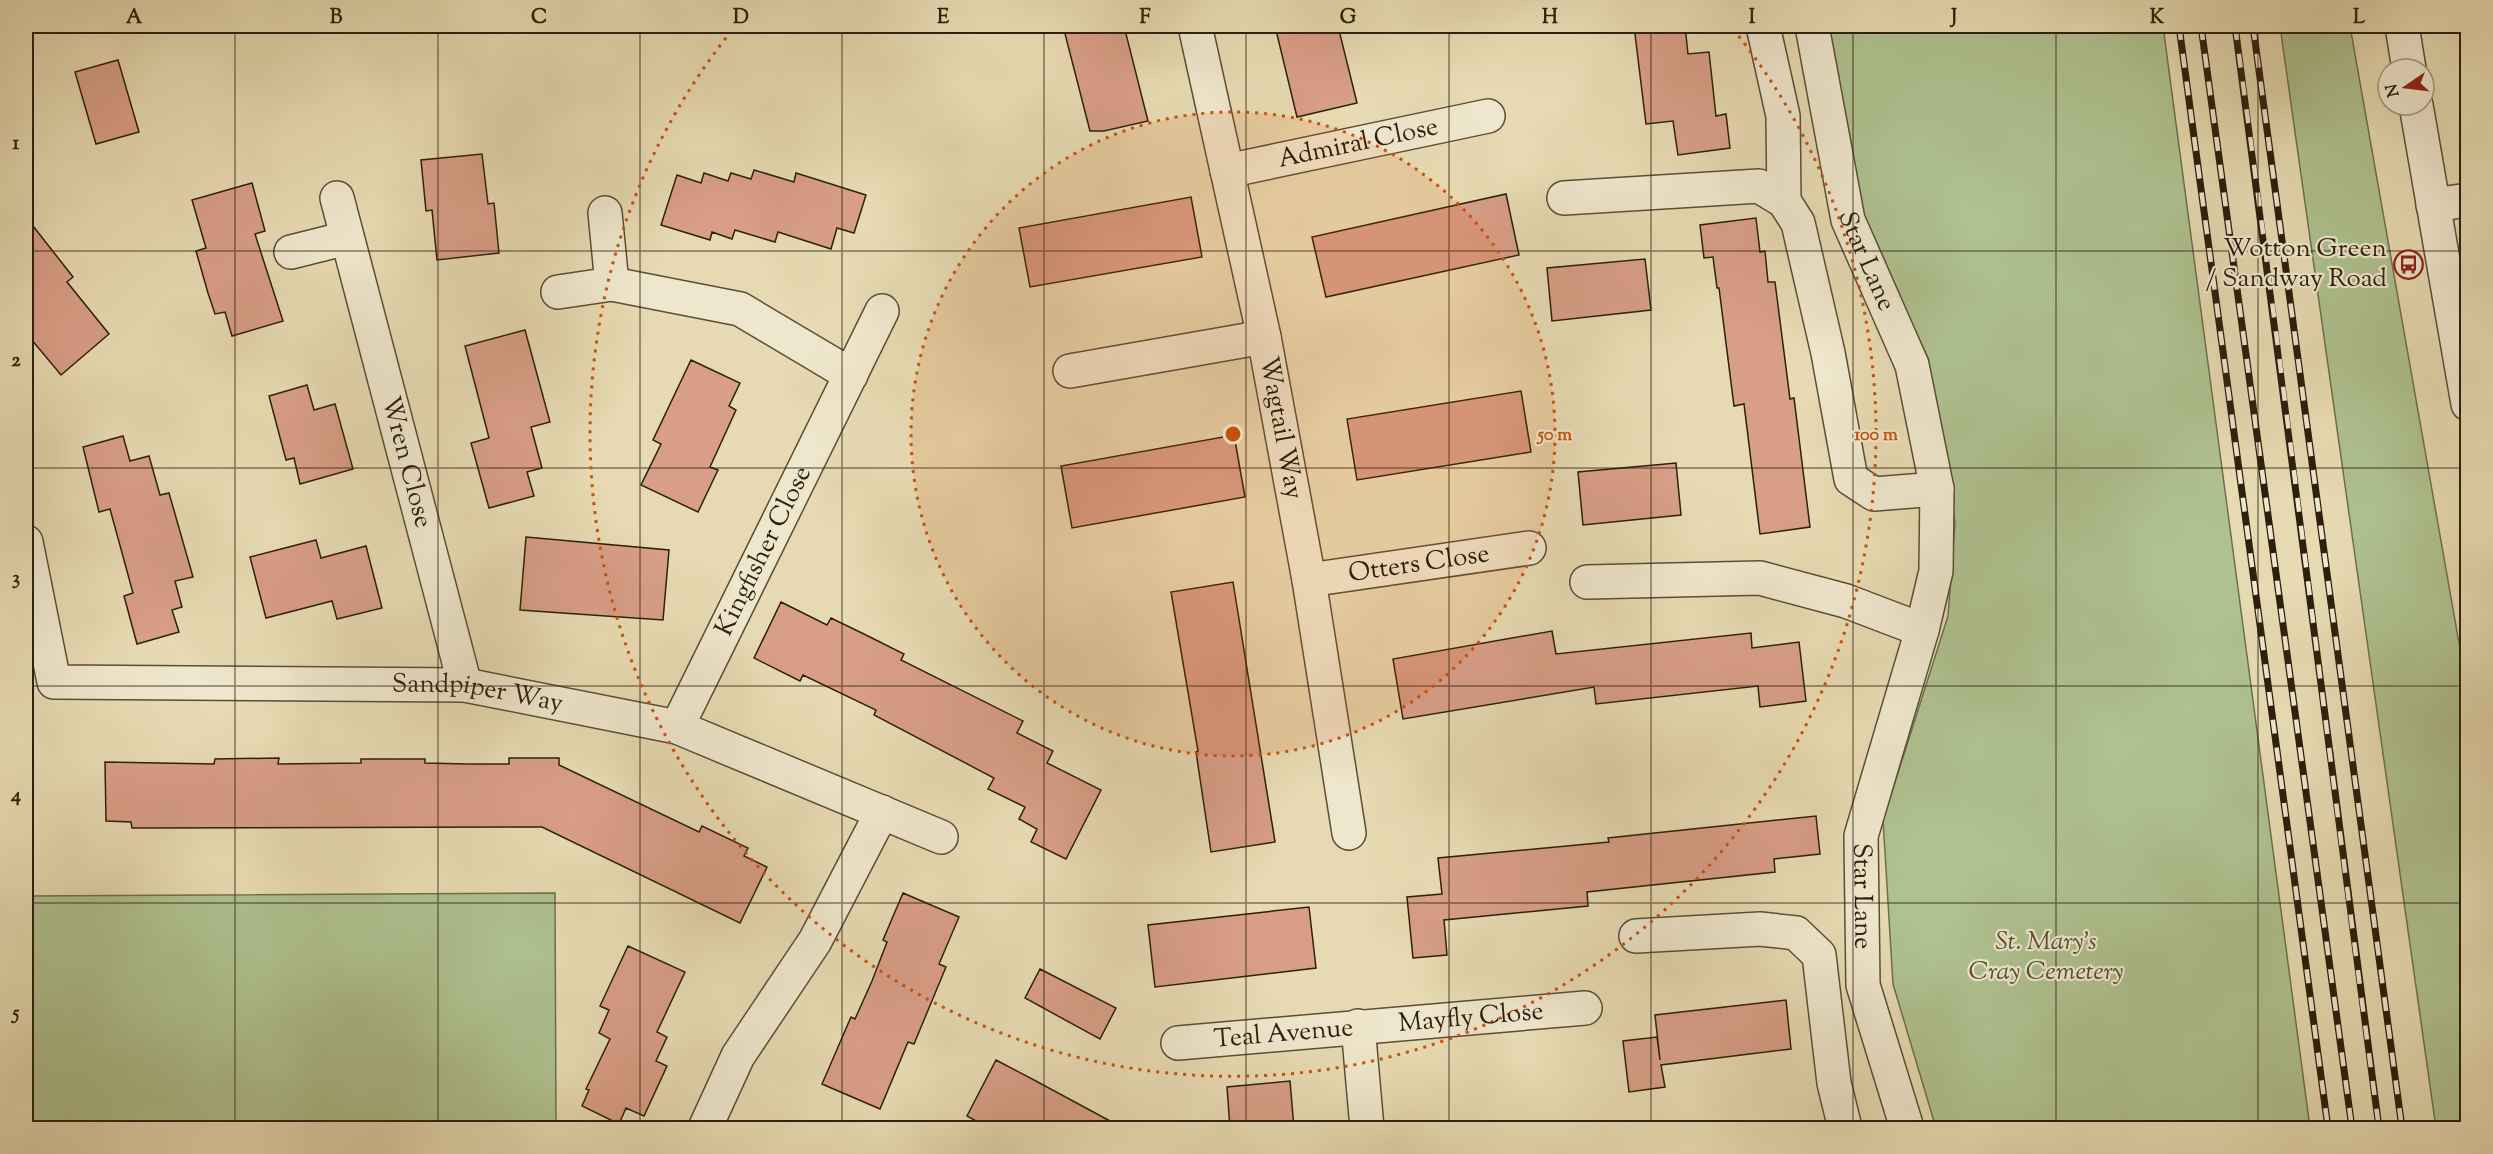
<svg xmlns="http://www.w3.org/2000/svg" width="2493" height="1154" font-family="'Sorts Mill Goudy',serif">
<style>
.green{fill:#afc190;stroke:#6d704f;stroke-width:1.5}
.building{fill:#d89e87;stroke:#2b1f0e;stroke-width:1.5}
.lines{fill:none;stroke-linecap:round;stroke-linejoin:round}
.minor-casing{stroke:#5a4e37;stroke-width:36}
.tertiary-casing{stroke:#5a4e37;stroke-width:36}
.minor{stroke:#efe7cd;stroke-width:33}
.tertiary{stroke:#efe7cd;stroke-width:33}
.rail-casing{stroke:#2b1f0e;stroke-width:7}
.rail{stroke:#efe7cd;stroke-width:4.5;stroke-dasharray:14;stroke-linecap:butt}
.grid{fill:none;stroke:#2b1f0e;stroke-width:1.5;stroke-opacity:0.55}
.ring{fill:none;stroke:#cc500c;stroke-width:3;stroke-dasharray:3 6}
.labels{text-anchor:middle;dominant-baseline:central;stroke-width:4.5;stroke-linejoin:round;paint-order:stroke}
.street-label{font-size:26px;fill:#2b1f0e;stroke:#efe7cd}
.poi-label{font-size:26px;fill:#2b1f0e;stroke:#efe7cd;text-anchor:end}
.park-label{font-size:26px;font-style:italic;fill:#535035;stroke:#efe7cd}
.centre{fill:#cc500c;stroke:#efe7cd;stroke-width:3}
.ring-label{font-size:18px;text-anchor:middle;font-weight:bold;fill:#cc500c;stroke:#efe7cd;stroke-width:4.5;stroke-linejoin:round;paint-order:stroke}
.neatline{fill:none;stroke:#2b1f0e;stroke-width:2}
.grid-label{font-size:20px;text-anchor:middle;font-weight:bold;fill:#2b1f0e}
</style>
<rect width="100%" height="100%" fill="#e7dab2"/>
<filter id="stains"><feTurbulence type="fractalNoise" baseFrequency=".00333" numOctaves="4"/><feColorMatrix values="0 0 0 0 .2 0 0 0 0 .09 0 0 0 0 .02 0 0 0 .5 -.17"/></filter>
<radialGradient id="worn" r=".72"><stop offset=".6" stop-color="#630" stop-opacity="0"/><stop offset="1" stop-color="#630" stop-opacity=".3"/></radialGradient>
<path class="green" d="M 1825,26 L 2163,26 L 2310,1128 L 1936,1128 L 1893,984 L 1883,820 L 1948,616 L 1955,522 L 1928,358 L 1861,217 Z
M 2280,26 L 2350,26 L 2467,688 L 2467,1128 L 2436,1128 Z
M 555,893 L 556,1128 L 26,1128 L 26,896 Z"/>
<path class="building" d="M 1063,26 L 1124,26 L 1148,121 L 1104,131 L 1090,131 Z
M 1275,26 L 1338,26 L 1357,103 L 1297,117 Z
M 1634,26 L 1685,26 L 1688,54 L 1709,52 L 1716,116 L 1726,114 L 1730,148 L 1678,155 L 1673,121 L 1646,124 Z
M 118,60 L 139,132 L 96,144 L 75,72 Z
M 482,154 L 488,204 L 494,203 L 499,253 L 437,260 L 432,210 L 426,211 L 421,160 Z
M 754,170 L 794,182 L 796,173 L 866,195 L 854,233 L 837,228 L 831,249 L 778,232 L 775,242 L 735,230 L 732,239 L 712,232 L 710,240 L 661,225 L 677,175 L 701,183 L 704,173 L 728,181 L 731,173 L 751,179 Z
M 252,183 L 265,231 L 255,234 L 283,321 L 232,336 L 225,312 L 215,314 L 208,293 L 196,251 L 206,248 L 192,200 Z
M 1506,194 L 1519,255 L 1326,297 L 1312,237 Z
M 1191,197 L 1202,257 L 1030,287 L 1019,228 Z
M 26,217 L 73,277 L 67,282 L 109,334 L 61,375 L 26,333 Z
M 1756,218 L 1760,252 L 1765,251 L 1768,282 L 1775,282 L 1790,399 L 1794,398 L 1810,527 L 1760,534 L 1744,404 L 1734,406 L 1719,288 L 1717,288 L 1713,257 L 1704,258 L 1700,225 Z
M 1645,259 L 1651,310 L 1552,321 L 1547,268 Z
M 525,330 L 550,422 L 531,427 L 542,468 L 527,472 L 534,496 L 489,508 L 471,443 L 489,438 L 465,346 Z
M 691,360 L 740,383 L 729,406 L 736,410 L 710,467 L 718,470 L 698,512 L 641,485 L 661,444 L 653,440 Z
M 307,385 L 314,410 L 335,404 L 353,469 L 300,484 L 294,458 L 286,460 L 269,396 Z
M 1521,391 L 1531,452 L 1357,480 L 1347,419 Z
M 1234,435 L 1245,497 L 1072,528 L 1061,466 Z
M 123,436 L 130,461 L 149,456 L 160,495 L 169,493 L 193,577 L 175,581 L 182,607 L 172,610 L 179,632 L 137,644 L 124,596 L 133,593 L 110,509 L 99,512 L 83,447 Z
M 1676,463 L 1681,515 L 1583,525 L 1578,472 Z
M 526,537 L 669,550 L 663,620 L 520,610 Z
M 316,540 L 321,558 L 366,546 L 382,608 L 337,619 L 332,601 L 266,618 L 250,557 Z
M 1233,582 L 1275,842 L 1211,852 L 1196,752 L 1198,751 L 1171,592 Z
M 781,602 L 827,625 L 831,618 L 868,636 L 904,654 L 901,660 L 1023,721 L 1017,733 L 1053,751 L 1047,763 L 1101,790 L 1066,859 L 1031,842 L 1037,829 L 1019,819 L 1025,807 L 988,789 L 994,778 L 874,715 L 876,710 L 803,675 L 800,681 L 754,658 Z
M 1552,631 L 1556,654 L 1751,633 L 1752,648 L 1799,642 L 1806,701 L 1760,707 L 1758,686 L 1596,704 L 1594,687 L 1403,719 L 1393,659 Z
M 279,758 L 278,764 L 361,763 L 361,759 L 425,759 L 425,763 L 467,764 L 509,764 L 509,758 L 559,758 L 559,765 L 699,832 L 702,826 L 748,848 L 744,856 L 767,867 L 740,923 L 542,827 L 132,828 L 131,822 L 106,821 L 105,762 L 214,764 L 215,759 Z
M 1816,816 L 1820,854 L 1774,859 L 1775,872 L 1587,892 L 1588,906 L 1444,920 L 1447,955 L 1413,958 L 1407,897 L 1442,894 L 1438,858 L 1609,842 L 1608,838 Z
M 903,893 L 959,917 L 939,964 L 946,967 L 914,1044 L 908,1042 L 880,1109 L 822,1084 L 851,1017 L 855,1019 L 872,981 L 887,942 L 883,940 Z
M 1309,907 L 1316,968 L 1155,987 L 1148,925 Z
M 628,946 L 685,972 L 657,1032 L 667,1037 L 656,1061 L 667,1066 L 644,1116 L 626,1108 L 619,1124 L 582,1106 L 589,1090 L 586,1089 L 610,1039 L 599,1033 L 609,1010 L 600,1006 Z
M 1040,969 L 1116,1008 L 1100,1039 L 1025,998 Z
M 1786,1000 L 1791,1049 L 1661,1065 L 1665,1087 L 1629,1092 L 1623,1041 L 1657,1037 L 1660,1060 L 1655,1015 Z
M 996,1060 L 1034,1080 L 1123,1128 L 991,1128 L 985,1126 L 967,1116 Z
M 1290,1081 L 1294,1128 L 1230,1128 L 1227,1087 Z"/>
<g class="lines">
<defs>
<g id="minor">
<path id="s1" d="M 1195,26 L 1264,337 L 1309,580 L 1349,833"/>
<path d="M 1763,26 L 1783,116 L 1784,201"/>
<path d="M 2402,26 L 2409,69"/>
<path d="M 2416,105 L 2468,404"/>
<path id="s2" d="M 1227,171 L 1488,116"/>
<path id="s3" d="M 337,198 L 465,685"/>
<path d="M 1564,198 L 1759,186 L 1784,201 L 1798,223 L 1828,353 L 1851,479 L 1874,494 L 1937,489"/>
<path d="M 2433,205 L 2468,200"/>
<path d="M 605,213 L 612,284"/>
<path d="M 291,252 L 347,238"/>
<path d="M 558,292 L 612,284 L 740,309 L 851,375"/>
<path d="M 1070,371 L 1264,337"/>
<path id="s4" d="M 26,542 L 54,682 L 465,685 L 677,727 L 941,837"/>
<path id="s5" d="M 1309,580 L 1529,548"/>
<path d="M 1587,582 L 1760,578 L 1846,601 L 1922,630"/>
<path id="s6" d="M 677,727 L 882,311"/>
<path d="M 1636,936 L 1760,929 L 1796,933 L 1819,955 L 1834,1083 L 1845,1128"/>
<path d="M 1358,1026 L 1367,1128"/>
<path id="s7" d="M 1178,1043 L 1585,1008"/>
<path d="M 705,1128 L 738,1056 L 815,941 L 882,812"/>
</g>
<g id="tertiary">
<path id="s8" d="M 1812,26 L 1848,220 L 1912,365 L 1937,489 L 1936,571 L 1922,630 L 1861,836 L 1863,985 L 1907,1128"/>
</g>
</defs>
<use href="#minor" class="minor-casing"/>
<use href="#tertiary" class="tertiary-casing"/>
<use href="#minor" class="minor"/>
<use href="#tertiary" class="tertiary"/>
<defs>
<path id="rail" d="M 2179,26 L 2328,1128
M 2201,26 L 2352,1128
M 2235,26 C 2286,393 2329,761 2379,1128
M 2253,26 L 2402,1128"/>
</defs>
<use href="#rail" class="rail-casing"/>
<use href="#rail" class="rail"/>
</g>
<path class="grid" d="M 235,26 L 235,1128M 438,26 L 438,1128M 640,26 L 640,1128M 842,26 L 842,1128M 1044,26 L 1044,1128M 1246,26 L 1246,1128M 1449,26 L 1449,1128M 1651,26 L 1651,1128M 1853,26 L 1853,1128M 2056,26 L 2056,1128M 2258,26 L 2258,1128M 26,251 L 2468,251M 26,468 L 2468,468M 26,686 L 2468,686M 26,903 L 2468,903"/>
<circle cx="1233" cy="434" r="322" fill="#cc500c" fill-opacity=".12"/>
<g class="ring">
<circle cx="1233" cy="434" r="322"/>
<path d="M1733 29A643 643 0 1 1 733 29"/>
</g>
<defs>
<symbol id="bus-ring" viewBox="-11 -11 22 22"><circle r="9.5" fill="#efe7cd" stroke="#8f2418" stroke-width="1.5"/><path d="M-5-6H5V4H4V6H2V4H-2V6H-4V4H-5ZM-3.5-4V0h7V-4ZM-3.5 1.2v1.5H-2V1.2ZM2 1.2v1.5H3.5V1.2Z" fill="#8f2418"/></symbol>
</defs>
<g fill-rule="evenodd">
<use href="#bus-ring" x="2392" y="248" width="33" height="33"/>
</g>
<g class="labels">
<g class="street-label">
<text stroke="none"><textPath href="#s2" startOffset="134">Admiral Close</textPath></text>
<text stroke="none"><textPath href="#s8" startOffset="242">Star Lane</textPath></text>
<text stroke="none"><textPath href="#s1" startOffset="411">Wagtail Way</textPath></text>
<text stroke="none"><textPath href="#s3" startOffset="273">Wren Close</textPath></text>
<text stroke="none"><textPath href="#s6" startOffset="196">Kingfisher Close</textPath></text>
<text stroke="none"><textPath href="#s5" startOffset="111">Otters Close</textPath></text>
<text stroke="none"><textPath href="#s4" startOffset="567">Sandpiper Way</textPath></text>
<text stroke="none"><textPath href="#s8" startOffset="900">Star Lane</textPath></text>
<text stroke="none"><textPath href="#s7" startOffset="294">Mayfly Close</textPath></text>
<text stroke="none"><textPath href="#s7" startOffset="106">Teal Avenue</textPath></text>
</g>
<g class="poi-label">
<text x="2387" y="249">Wotton Green<tspan x="2387" dy="30">/ Sandway Road</tspan></text>
</g>
<g class="park-label">
<text x="2046" y="942">St. Mary's<tspan x="2046" dy="30">Cray Cemetery</tspan></text>
</g>
</g>
<circle cx="1233" cy="434" r="9" class="centre"/>
<g class="ring-label">
<text x="1555" y="440">50 m</text>
<text x="1876" y="440">100 m</text>
</g>
<rect width="2493" height="1154" fill="none" stroke="#e7dab2" stroke-width="66"/>
<g transform="translate(2406 87) rotate(256)"><circle r="28" fill="#efe7cd" stroke="#a19781" stroke-width="1.5"/>
<path d="M0-4.5L10 22L0 15L-10 22Z" fill="#8f2418"/>
<text y="-9" font-size="16" font-weight="bold" text-anchor="middle" fill="#2b1f0e">N</text>
</g>
<rect x="33" y="33" width="2427" height="1088" class="neatline"/>
<g class="grid-label">
<text x="134" y="23">A</text>
<text x="336" y="23">B</text>
<text x="539" y="23">C</text>
<text x="741" y="23">D</text>
<text x="943" y="23">E</text>
<text x="1145" y="23">F</text>
<text x="1348" y="23">G</text>
<text x="1550" y="23">H</text>
<text x="1752" y="23">I</text>
<text x="1954" y="23">J</text>
<text x="2157" y="23">K</text>
<text x="2359" y="23">L</text>
<text x="16" y="149">1</text>
<text x="16" y="366">2</text>
<text x="16" y="584">3</text>
<text x="16" y="801">4</text>
<text x="16" y="1019">5</text>
</g>
<rect width="100%" height="100%" filter="url(#stains)"/>
<rect width="100%" height="100%" fill="url(#worn)"/>
</svg>
